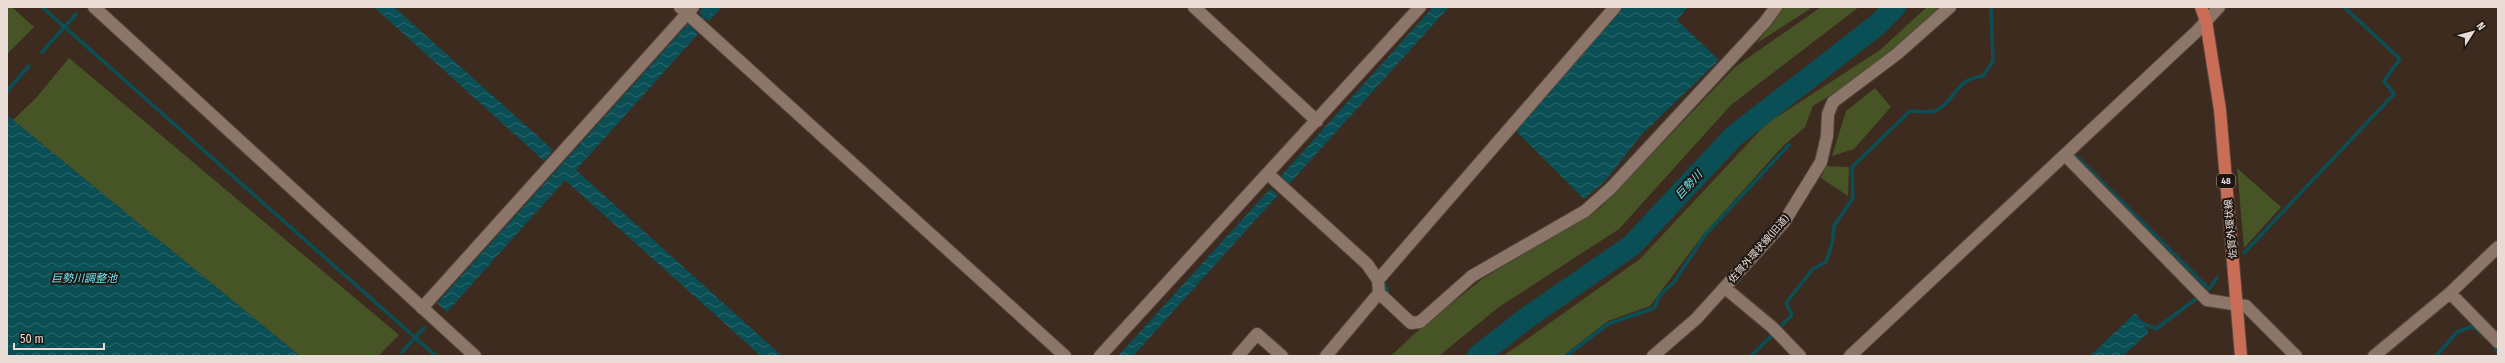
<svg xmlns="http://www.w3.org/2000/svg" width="2505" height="363" font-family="'Fira Sans Condensed','Noto Sans JP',sans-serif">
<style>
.green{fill:#475426}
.water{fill:url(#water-waves)}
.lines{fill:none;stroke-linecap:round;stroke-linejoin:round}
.stream{stroke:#0a4f55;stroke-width:3.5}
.river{stroke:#0a4f55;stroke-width:22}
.street-casing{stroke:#56473e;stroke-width:14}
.secondary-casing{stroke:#56473e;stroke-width:14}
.primary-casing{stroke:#56473e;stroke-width:14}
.street{stroke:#8c766a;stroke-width:12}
.secondary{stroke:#8c766a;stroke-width:12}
.primary{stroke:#ca6d57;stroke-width:12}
.labels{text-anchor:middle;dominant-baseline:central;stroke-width:4;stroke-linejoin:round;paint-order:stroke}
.shield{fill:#1e1611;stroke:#aca19b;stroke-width:1}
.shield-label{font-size:9px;font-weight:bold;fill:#e9dcd6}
.street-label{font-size:10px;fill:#e9dcd6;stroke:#1e1611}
.water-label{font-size:11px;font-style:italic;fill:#6de6f2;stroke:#1e1611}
</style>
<defs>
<pattern id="water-waves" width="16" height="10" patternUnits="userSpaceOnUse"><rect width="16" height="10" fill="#0a4f55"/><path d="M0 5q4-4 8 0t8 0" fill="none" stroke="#2e686d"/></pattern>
</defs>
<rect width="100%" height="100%" fill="#3d2b20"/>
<path class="green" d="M 7,7 L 12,7 L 34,27 L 7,54 Z
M 1783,7 L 1808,7 L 1810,9 L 1757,43 Z
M 1821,7 L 1859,7 L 1731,105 L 1619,229 L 1499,307 L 1439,356 L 1391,356 L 1414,334 L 1482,279 L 1600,208 L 1735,67 Z
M 1927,7 L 1943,7 L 1923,27 L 1850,83 L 1813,106 L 1805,127 L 1782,147 L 1703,235 L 1650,306 L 1608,321 L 1563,356 L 1503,356 L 1640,259 L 1766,124 L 1880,50 Z
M 69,58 L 399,335 L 378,356 L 300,356 L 13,120 L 36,98 Z
M 1875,88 L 1891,107 L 1854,149 L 1832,156 L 1846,111 Z
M 1826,166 L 1849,167 L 1848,196 L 1821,178 Z
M 2237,168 L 2281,207 L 2244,248 Z"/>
<path class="water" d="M 374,7 L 394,7 L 553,150 L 544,161 Z
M 704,7 L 722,7 L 709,21 L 699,12 Z
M 1433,7 L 1449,7 L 1289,184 L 1281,176 Z
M 1623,7 L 1688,7 L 1677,20 L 1719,60 L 1642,134 L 1605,181 L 1584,199 L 1515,130 Z
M 688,24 L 698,34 L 576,170 L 782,356 L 761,356 L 565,180 L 447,312 L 437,303 Z
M 7,115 L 13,120 L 300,356 L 7,356 Z
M 1270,189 L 1278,195 L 1133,356 L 1118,356 Z
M 2135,313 L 2149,332 L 2123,356 L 2090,356 Z"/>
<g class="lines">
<path class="stream" d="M 42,7 L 436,356
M 699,22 L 713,7
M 42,52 L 76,14
M 7,91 L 29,66
M 2076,156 L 2209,289 L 2217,278
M 2244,253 L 2394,94 L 2384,81 L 2400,59 L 2344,7
M 1383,279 L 1389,296
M 2140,322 L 2156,329 L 2197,298
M 2492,343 L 2498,352
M 402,352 L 424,328
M 1566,356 L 1608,324 L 1654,308 L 1660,295 L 1674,282 L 1705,235 L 1789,145
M 1751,356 L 1792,315 L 1786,303 L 1813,269 L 1826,262 L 1832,244 L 1834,226 L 1853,198 L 1852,167 L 1910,111 C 1917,111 1928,113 1935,111 C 1956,101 1954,79 1983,76 L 1993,61 L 1991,7
M 2436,356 L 2457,332 L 2473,326 L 2484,336"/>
<path class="river" d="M 1478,356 L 1528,317 L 1631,246 L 1734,136 L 1877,25 L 1895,7"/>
<defs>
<path id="street" d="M 680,7 L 1065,356
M 1194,7 L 1317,121
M 2065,155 L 2207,300 L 2246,306 L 2296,356
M 1268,174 L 1367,264 L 1378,280 L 1379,293 L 1326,356
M 1378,280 L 1615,7
M 1725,288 L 1772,327 L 1800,356
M 1379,293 L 1411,323 L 1420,322 L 1472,276 L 1585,211 L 1611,188 L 1765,22 L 1776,7
M 2450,293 L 2498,342
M 422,308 L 693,7
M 1100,356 L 1420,7
M 1238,356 L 1257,334 L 1282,356
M 1653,356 L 1696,319 L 1784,222 L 1821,162 L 1827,136 L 1828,114 L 1833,102 L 1897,54 L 1950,7
M 1850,356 L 2196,32 L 2219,7
M 2374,356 L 2450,293 L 2498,247"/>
<path id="secondary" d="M 94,7 L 475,356"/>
<path id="primary" d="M 2201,7 L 2206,21 L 2220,110 L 2241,356"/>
</defs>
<use href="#street" class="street-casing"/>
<use href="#secondary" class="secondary-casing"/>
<use href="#primary" class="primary-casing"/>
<use href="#street" class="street"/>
<use href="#secondary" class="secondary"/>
<use href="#primary" class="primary"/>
</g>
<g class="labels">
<rect class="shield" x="2217" y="174" width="18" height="14" rx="3"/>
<g class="shield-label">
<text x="2226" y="181">48</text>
</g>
<g class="street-label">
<text transform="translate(2231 229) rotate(-95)">佐賀外環状線</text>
<text transform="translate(1759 249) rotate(-49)">佐賀外環状線(旧道)</text>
</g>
<g class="water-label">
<text transform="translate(1689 185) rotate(-47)">巨勢川</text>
<text x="84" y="278">巨勢川調整池</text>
</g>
</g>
<rect width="2505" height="363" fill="none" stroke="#e9dcd6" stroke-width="16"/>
<g transform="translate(2473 32) rotate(54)" stroke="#1e1611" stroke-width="3" paint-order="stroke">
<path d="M0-3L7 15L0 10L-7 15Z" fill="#e9dcd6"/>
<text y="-6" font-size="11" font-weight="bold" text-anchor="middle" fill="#e9dcd6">N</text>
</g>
<path d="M14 343v6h90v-6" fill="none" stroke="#e9dcd6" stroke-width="2"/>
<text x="20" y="343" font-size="12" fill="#e9dcd6" stroke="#1e1611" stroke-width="3" paint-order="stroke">50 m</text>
</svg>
